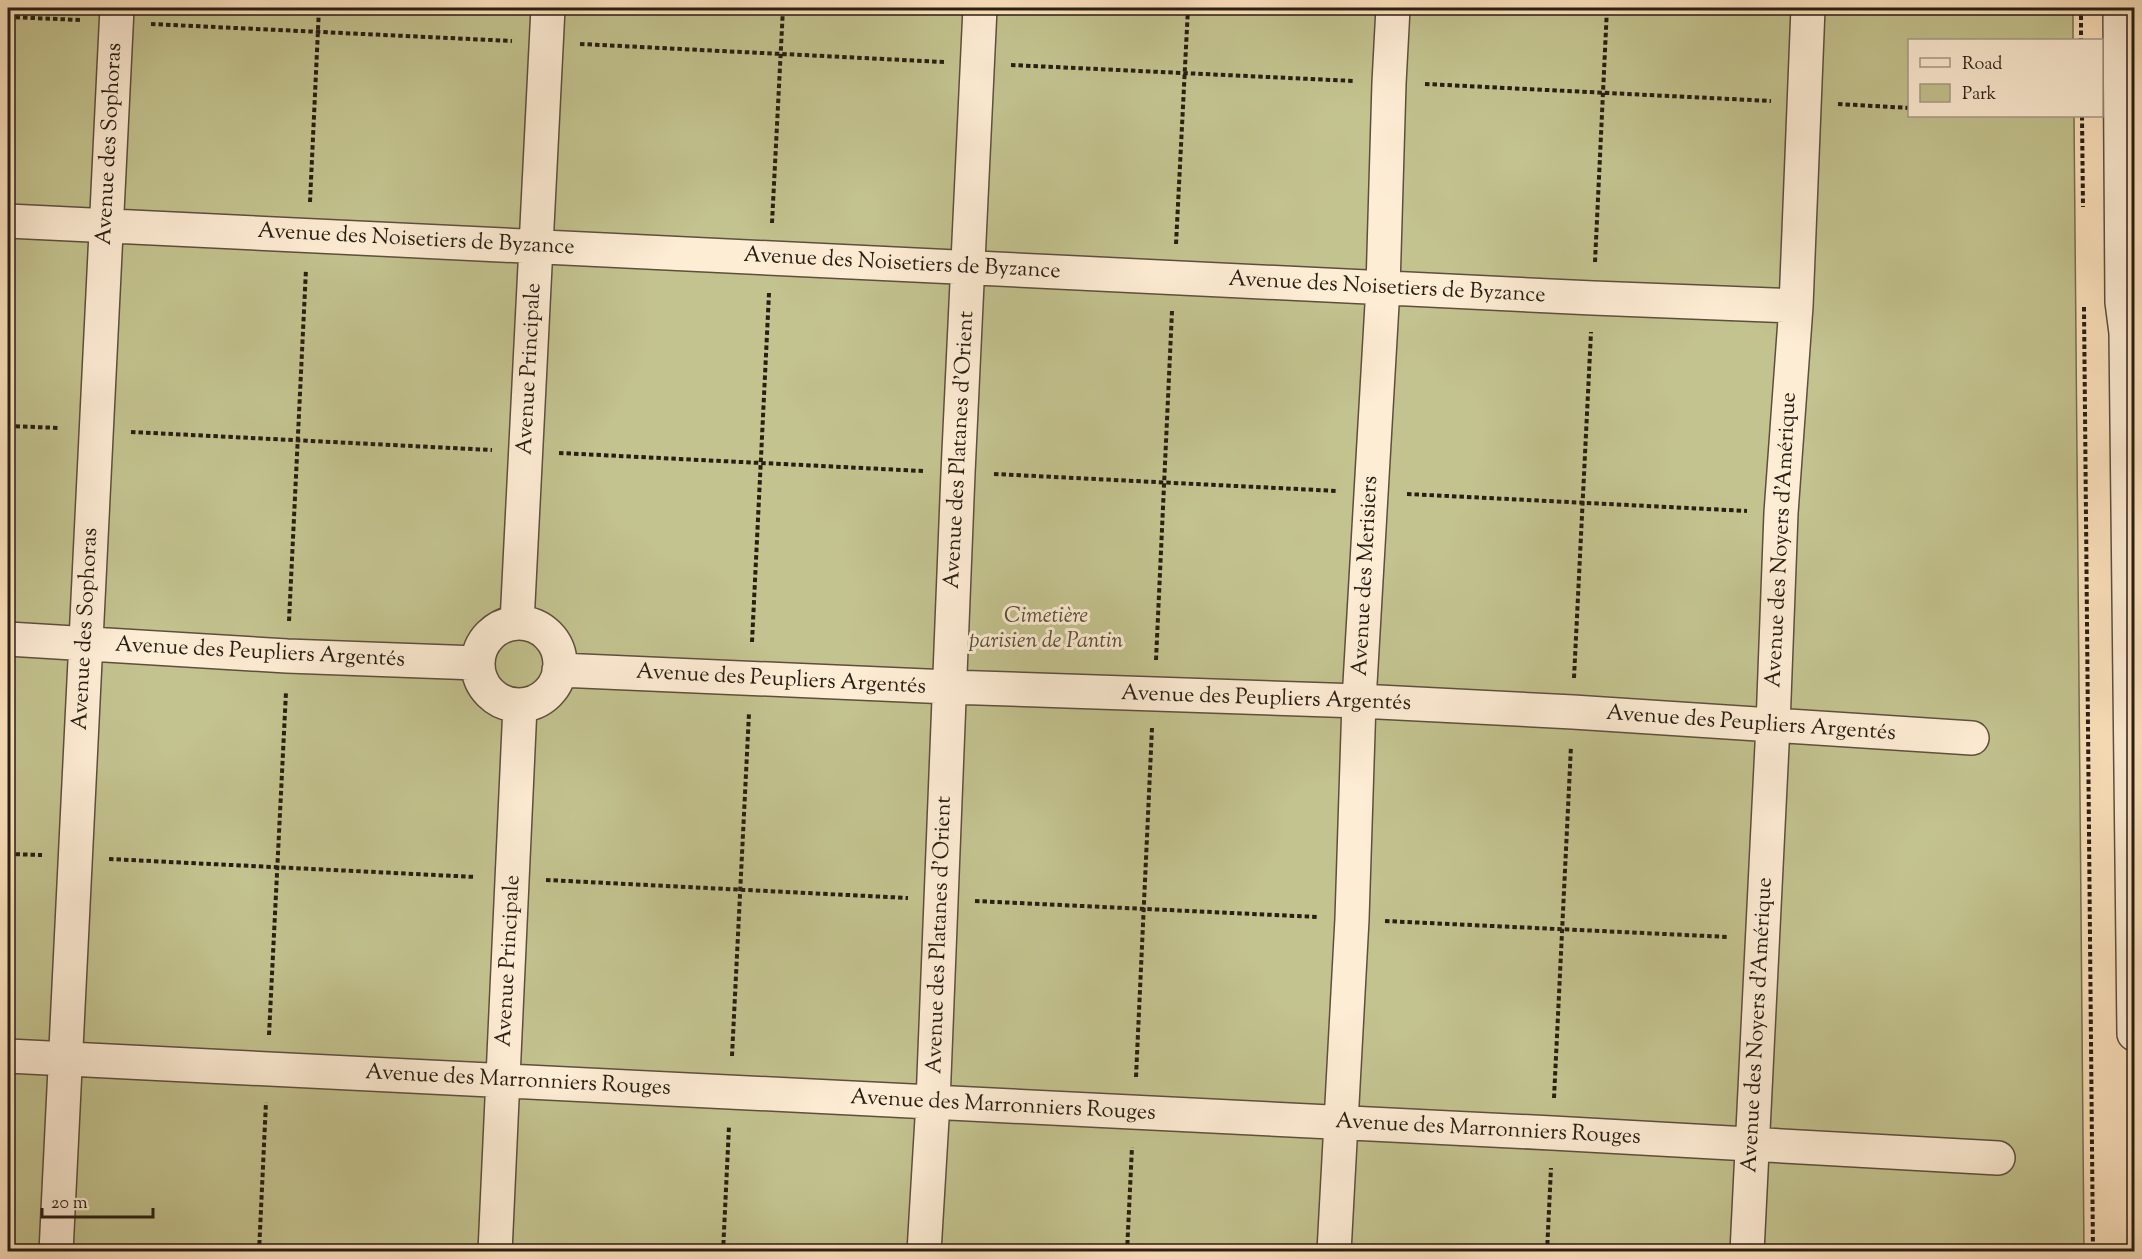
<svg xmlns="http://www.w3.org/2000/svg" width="2142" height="1259" font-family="'Sorts Mill Goudy',serif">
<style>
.green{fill:#c3c38f;stroke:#767052;stroke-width:1.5}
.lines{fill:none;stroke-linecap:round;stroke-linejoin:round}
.minor-casing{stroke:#5d4f3e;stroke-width:36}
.path{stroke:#281e14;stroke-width:4;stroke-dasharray:4.5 3;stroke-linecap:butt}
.minor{stroke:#feedd5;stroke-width:33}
.labels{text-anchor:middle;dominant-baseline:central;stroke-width:6;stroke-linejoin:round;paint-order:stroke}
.street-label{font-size:22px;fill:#281e14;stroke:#feedd5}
.park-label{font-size:22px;font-style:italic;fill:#565039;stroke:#feedd5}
</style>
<rect width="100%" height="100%" fill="#fde3be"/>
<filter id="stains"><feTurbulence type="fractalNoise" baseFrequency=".00333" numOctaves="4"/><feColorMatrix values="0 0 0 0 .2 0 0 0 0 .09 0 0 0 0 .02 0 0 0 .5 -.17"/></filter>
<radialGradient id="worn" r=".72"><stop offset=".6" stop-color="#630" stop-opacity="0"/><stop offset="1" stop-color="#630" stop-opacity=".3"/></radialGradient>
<path class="green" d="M 8,8 L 2073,8 L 2073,40 L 1910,40 L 1910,116 L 2074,116 L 2084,1251 L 8,1251 Z"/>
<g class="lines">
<defs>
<path id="minor" d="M 2120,8 L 2122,302 L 2126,333 L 2134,1034
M 8,221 L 1593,298 L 1796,306
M478 664a41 41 0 1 1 82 0a41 41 0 1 1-82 0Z
M 517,623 L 548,8
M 8,639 L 287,656 L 477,663
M 559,670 L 949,687 L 1359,701 L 1573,712 L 1972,738
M 8,1056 L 1552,1133 L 1998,1158
M 56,1252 L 117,8
M 495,1252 L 520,706
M 924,1252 L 933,1102 L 958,473 L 980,8
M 1334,1252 L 1352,919 L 1359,701 L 1383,287 L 1389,83 L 1393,8
M 1747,1252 L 1773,725 L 1781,513 L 1796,306 L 1808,8"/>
</defs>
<use href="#minor" class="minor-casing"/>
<path class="path" d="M 2081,8 L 2081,40
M 8,17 L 81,20
M 151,24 L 512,41
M 580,44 L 944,62
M 1011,65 L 1354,81
M 1425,84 L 1771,101
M 1838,104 L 1910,108
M 2082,116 L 2083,207
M 310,202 L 319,8
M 772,223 L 783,8
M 1176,244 L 1188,8
M 1595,262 L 1607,8
M 2084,307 L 2093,1252
M 8,426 L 60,428
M 131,432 L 492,450
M 559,453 L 923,471
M 994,474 L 1337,491
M 1407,494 L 1747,511
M 289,621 L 306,269
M 752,642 L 769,293
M 1156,660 L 1172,311
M 1574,678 L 1591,332
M 8,854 L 42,855
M 109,859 L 476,877
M 546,880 L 908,898
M 975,901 L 1318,917
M 1385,921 L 1729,937
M 269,1035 L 286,692
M 732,1056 L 749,713
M 1136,1077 L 1152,728
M 1554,1098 L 1571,746
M 259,1252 L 266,1102
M 723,1252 L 729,1126
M 1127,1252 L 1132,1147
M 1547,1252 L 1551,1168"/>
<use href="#minor" class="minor"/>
</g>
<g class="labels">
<g class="street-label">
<text transform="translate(110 144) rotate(-87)">Avenue des Sophoras</text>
<text transform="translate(416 240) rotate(3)">Avenue des Noisetiers de Byzance</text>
<text transform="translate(902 264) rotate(3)">Avenue des Noisetiers de Byzance</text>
<text transform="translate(1387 288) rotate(3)">Avenue des Noisetiers de Byzance</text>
<text transform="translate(530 369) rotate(-87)">Avenue Principale</text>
<text transform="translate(960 450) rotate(-87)">Avenue des Platanes d'Orient</text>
<text transform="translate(1782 540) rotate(-87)">Avenue des Noyers d'Amérique</text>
<text transform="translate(1366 576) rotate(-87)">Avenue des Merisiers</text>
<text transform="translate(86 629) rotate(-87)">Avenue des Sophoras</text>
<text transform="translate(260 653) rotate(3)">Avenue des Peupliers Argentés</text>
<text transform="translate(781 680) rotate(3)">Avenue des Peupliers Argentés</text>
<text transform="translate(1266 699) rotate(2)">Avenue des Peupliers Argentés</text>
<text transform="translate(1751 724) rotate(4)">Avenue des Peupliers Argentés</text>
<text transform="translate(940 935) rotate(-88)">Avenue des Platanes d'Orient</text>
<text transform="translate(509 961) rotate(-87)">Avenue Principale</text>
<text transform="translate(1758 1025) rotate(-87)">Avenue des Noyers d'Amérique</text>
<text transform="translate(518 1081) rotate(3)">Avenue des Marronniers Rouges</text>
<text transform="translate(1003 1106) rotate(3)">Avenue des Marronniers Rouges</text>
<text transform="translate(1488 1130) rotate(3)">Avenue des Marronniers Rouges</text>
</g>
<g class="park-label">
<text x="1046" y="617">Cimetière<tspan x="1046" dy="25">parisien de Pantin</tspan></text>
</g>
</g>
<rect width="2142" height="1259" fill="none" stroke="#fde3be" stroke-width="30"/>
<rect x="9" y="9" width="2124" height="1241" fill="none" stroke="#281e14" stroke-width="3"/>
<rect x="15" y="15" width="2112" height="1229" fill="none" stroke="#281e14" stroke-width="1.5"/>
<rect x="1908" y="39" width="195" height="78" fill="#feedd5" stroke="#a89a88" stroke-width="1.5"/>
<rect x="1920" y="58" width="30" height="9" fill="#feedd5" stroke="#a89a88" stroke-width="1.5"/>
<text x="1962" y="69" font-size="18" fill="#281e14">Road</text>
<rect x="1920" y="84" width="30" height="18" fill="#c3c38f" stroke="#a89a88" stroke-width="1.5"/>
<text x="1962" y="99" font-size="18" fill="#281e14">Park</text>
<path d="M42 1208v9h111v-9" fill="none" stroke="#281e14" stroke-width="3"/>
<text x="51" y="1208" font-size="18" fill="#281e14" stroke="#feedd5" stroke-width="4.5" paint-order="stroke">20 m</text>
<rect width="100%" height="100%" filter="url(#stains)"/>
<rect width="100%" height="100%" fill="url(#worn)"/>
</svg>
